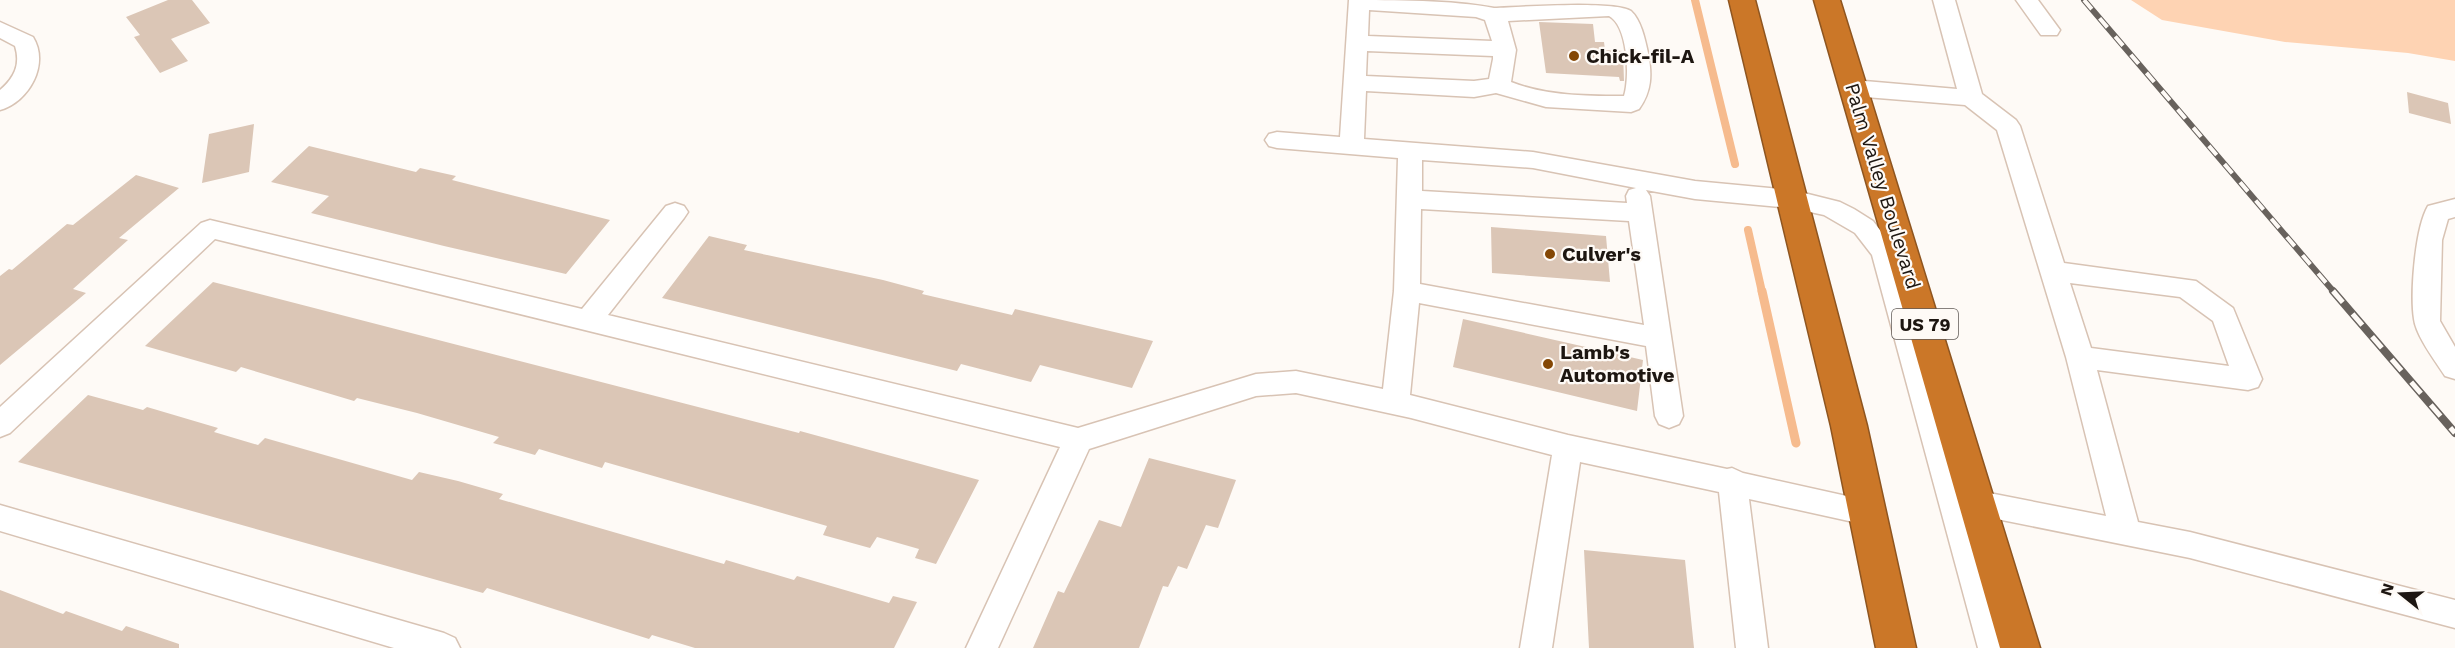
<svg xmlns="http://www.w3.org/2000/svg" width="2455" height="648" font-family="'Work Sans',sans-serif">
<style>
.green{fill:#fed3b3}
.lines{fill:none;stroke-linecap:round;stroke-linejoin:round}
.stream-far1{stroke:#f6bb8e;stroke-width:8}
.stream{stroke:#f6bb8e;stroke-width:9}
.building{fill:#dbc6b6}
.minor-casing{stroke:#d8c3b4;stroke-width:3}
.highway-casing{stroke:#8e5520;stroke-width:3}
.minor{fill:#fff;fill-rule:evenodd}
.highway{fill:#cb7728;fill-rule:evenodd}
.rail-far1-casing{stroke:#68625d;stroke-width:6}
.rail-casing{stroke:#68625d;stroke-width:8}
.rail-far1{stroke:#fefaf6;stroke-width:4;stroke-dasharray:12;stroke-linecap:butt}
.rail{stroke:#fefaf6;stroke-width:5;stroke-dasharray:15;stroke-linecap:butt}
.poi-dot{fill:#844705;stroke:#fefaf6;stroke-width:2}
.labels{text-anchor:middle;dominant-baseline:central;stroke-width:4.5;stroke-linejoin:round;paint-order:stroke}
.shield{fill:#fefaf6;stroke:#605a56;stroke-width:1.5}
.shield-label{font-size:18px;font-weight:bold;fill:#1d1611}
.poi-label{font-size:20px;font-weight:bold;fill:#1d1611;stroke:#fefaf6;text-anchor:start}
.street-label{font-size:20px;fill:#1d1611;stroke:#fefaf6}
</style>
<rect width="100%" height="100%" fill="#fefaf6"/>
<path class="green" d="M 2131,0 L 2455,0 L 2455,61 L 2408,53 L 2285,42 L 2162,20 Z"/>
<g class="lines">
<path class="stream-far1" d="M 1695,0 L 1735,164
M 1748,230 L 1762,292"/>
<path class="stream" d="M 1762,291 L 1796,443"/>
</g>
<path class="building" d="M 168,0 L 192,0 L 210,23 L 171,39 L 188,61 L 160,73 L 134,37 L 140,35 L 126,17 Z
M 1539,22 L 1593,24 L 1595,42 L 1604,42 L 1605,50 L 1623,51 L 1624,81 L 1620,81 L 1619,77 L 1546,73 Z
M 2407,92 L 2448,103 L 2451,124 L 2409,113 Z
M 254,124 L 249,172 L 202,183 L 209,134 Z
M 309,146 L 416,172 L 420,168 L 456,176 L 452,180 L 610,220 L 566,274 L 444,246 L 311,213 L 329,196 L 271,182 Z
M 136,175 L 179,188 L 119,238 L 128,240 L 73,289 L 86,293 L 0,365 L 0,276 L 9,269 L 12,270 L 67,224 L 73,225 Z
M 1491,227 L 1606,236 L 1610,282 L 1492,273 Z
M 709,236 L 747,245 L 744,250 L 883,280 L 924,291 L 922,294 L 1012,315 L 1015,309 L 1153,341 L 1132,388 L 1040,365 L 1031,382 L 961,364 L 957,371 L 662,298 Z
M 213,282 L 799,433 L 800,431 L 979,480 L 936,564 L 915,558 L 919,549 L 877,537 L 870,548 L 823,535 L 827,526 L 605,462 L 602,468 L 539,449 L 535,455 L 493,443 L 499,437 L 417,413 L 357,398 L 354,401 L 241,367 L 236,372 L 145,346 Z
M 1463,319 L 1643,360 L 1637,411 L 1453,367 Z
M 88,395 L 143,410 L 147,407 L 218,428 L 214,432 L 258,445 L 265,438 L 412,480 L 419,472 L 458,481 L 503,494 L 499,499 L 724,564 L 726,560 L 794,580 L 797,576 L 889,603 L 893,596 L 917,602 L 894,648 L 695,648 L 652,635 L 649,639 L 487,588 L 483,593 L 18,462 Z
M 1149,458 L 1236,480 L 1218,528 L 1206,525 L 1187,569 L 1178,566 L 1168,587 L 1163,586 L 1139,648 L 1033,648 L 1058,591 L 1064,593 L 1099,520 L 1121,527 Z
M 1584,550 L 1685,560 L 1694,648 L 1589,648 Z
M 0,590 L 63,614 L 66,611 L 122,631 L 126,626 L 179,644 L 179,648 L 0,648 Z"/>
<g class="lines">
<defs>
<path id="minor" d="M 1349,0 C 1394,0 1452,0 1494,8 C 1520,7 1614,0 1631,11 C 1641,20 1645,39 1648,53 C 1652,74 1652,91 1639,109 L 1631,112 L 1546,107 L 1496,93 L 1474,97 L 1366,91 L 1364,139 L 1533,152 L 1695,181 L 1792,190 L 1840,202 L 1854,209 L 1873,221 L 1897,252 L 1967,498 L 1979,491 L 2106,516 L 2066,357 L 1997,130 L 1965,105 L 1853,96 L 1845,93 L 1841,88 L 1845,83 L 1853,80 L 1957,89 L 1933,0 L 1955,0 L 1982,94 L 2016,120 L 2020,126 L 2064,263 L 2196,281 L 2233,308 L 2262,379 L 2258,387 L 2248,390 L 2097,370 L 2138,522 L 2190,532 L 2455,600 L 2455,628 L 2190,558 L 1972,514 L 2010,648 L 1978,648 L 1872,255 L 1855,233 L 1824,215 L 1792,208 L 1695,199 L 1646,190 L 1650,196 L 1683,416 L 1679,424 L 1669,428 L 1659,424 L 1655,416 L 1646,346 L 1419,303 L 1410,395 L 1568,435 L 1727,469 L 1732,468 L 1743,473 L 1878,503 L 1882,512 L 1878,521 L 1867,525 L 1749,499 L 1768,648 L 1736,648 L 1719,492 L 1580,462 L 1552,648 L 1520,648 L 1552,455 L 1411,418 L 1296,393 L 1256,396 L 1089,449 L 998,648 L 966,648 L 1060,447 L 215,239 L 10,433 L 0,437 L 0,407 L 201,223 L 210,220 L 582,309 L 666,206 L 675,203 L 684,206 L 688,212 L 684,218 L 608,315 L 1078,428 L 1256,374 L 1296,371 L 1383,389 L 1394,291 L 1398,158 L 1277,148 L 1269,146 L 1265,140 L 1269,134 L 1277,132 L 1340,137 ZM 1369,10 L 1476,17 L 1485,20 L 1492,41 L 1368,36 ZM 1609,16 C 1628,26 1630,77 1624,96 C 1586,96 1547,96 1511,82 L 1516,50 L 1508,21 ZM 1367,51 L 1493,56 L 1493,59 L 1489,79 L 1474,81 L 1366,76 ZM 1422,160 L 1533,168 L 1636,188 L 1629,190 L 1626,196 L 1627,203 L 1422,191 ZM 1421,209 L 1629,221 L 1644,325 L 1420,284 ZM 2070,283 L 2180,297 L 2213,321 L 2229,366 L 2091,348 Z
M 2016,0 L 2038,0 L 2060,30 L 2057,35 L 2041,35 Z
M 0,22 L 33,37 C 50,64 29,102 0,110 L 0,90 C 14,78 21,65 15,46 L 0,38 Z
M 2455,199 L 2455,217 L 2448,219 L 2442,240 L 2440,321 L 2455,347 L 2455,379 L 2445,376 C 2436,362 2416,336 2414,319 C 2410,294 2415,228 2428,206 Z
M 0,505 L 444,633 L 455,638 L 460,648 L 394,648 L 0,531 Z"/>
<path id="highway" d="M 1729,0 L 1755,0 L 1867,426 L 1916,648 L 1876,648 L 1831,426 Z
M 1814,0 L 1840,0 L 2040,648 L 2000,648 Z"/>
</defs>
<use href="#minor" class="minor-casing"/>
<use href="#highway" class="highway-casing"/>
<use href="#minor" class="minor"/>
<use href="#highway" class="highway"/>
<defs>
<path id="rail-far1" d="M 2084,0 L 2334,292"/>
<path id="rail" d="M 2333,291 L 2455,433"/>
</defs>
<use href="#rail-far1" class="rail-far1-casing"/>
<use href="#rail" class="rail-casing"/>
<use href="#rail-far1" class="rail-far1"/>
<use href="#rail" class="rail"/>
</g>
<g class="poi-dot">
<circle cx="1574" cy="56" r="6"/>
<circle cx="1550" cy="254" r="6"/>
<circle cx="1548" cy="364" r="6"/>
</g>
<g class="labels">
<rect class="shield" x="1892" y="309" width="66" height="30" rx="4.5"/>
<g class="shield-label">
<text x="1925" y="324">US 79</text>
</g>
<g class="poi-label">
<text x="1586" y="56">Chick-fil-A</text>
<text x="1562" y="254">Culver's</text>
<text x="1560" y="352">Lamb's<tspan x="1560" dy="23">Automotive</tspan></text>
</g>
<g class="street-label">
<text transform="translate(1883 186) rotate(73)">Palm Valley Boulevard</text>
</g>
</g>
<g transform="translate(2401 594) rotate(288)" stroke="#fefaf6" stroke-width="4.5" paint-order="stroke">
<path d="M0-4.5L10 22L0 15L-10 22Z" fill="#1d1611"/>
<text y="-9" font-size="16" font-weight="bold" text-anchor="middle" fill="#1d1611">N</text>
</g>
</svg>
